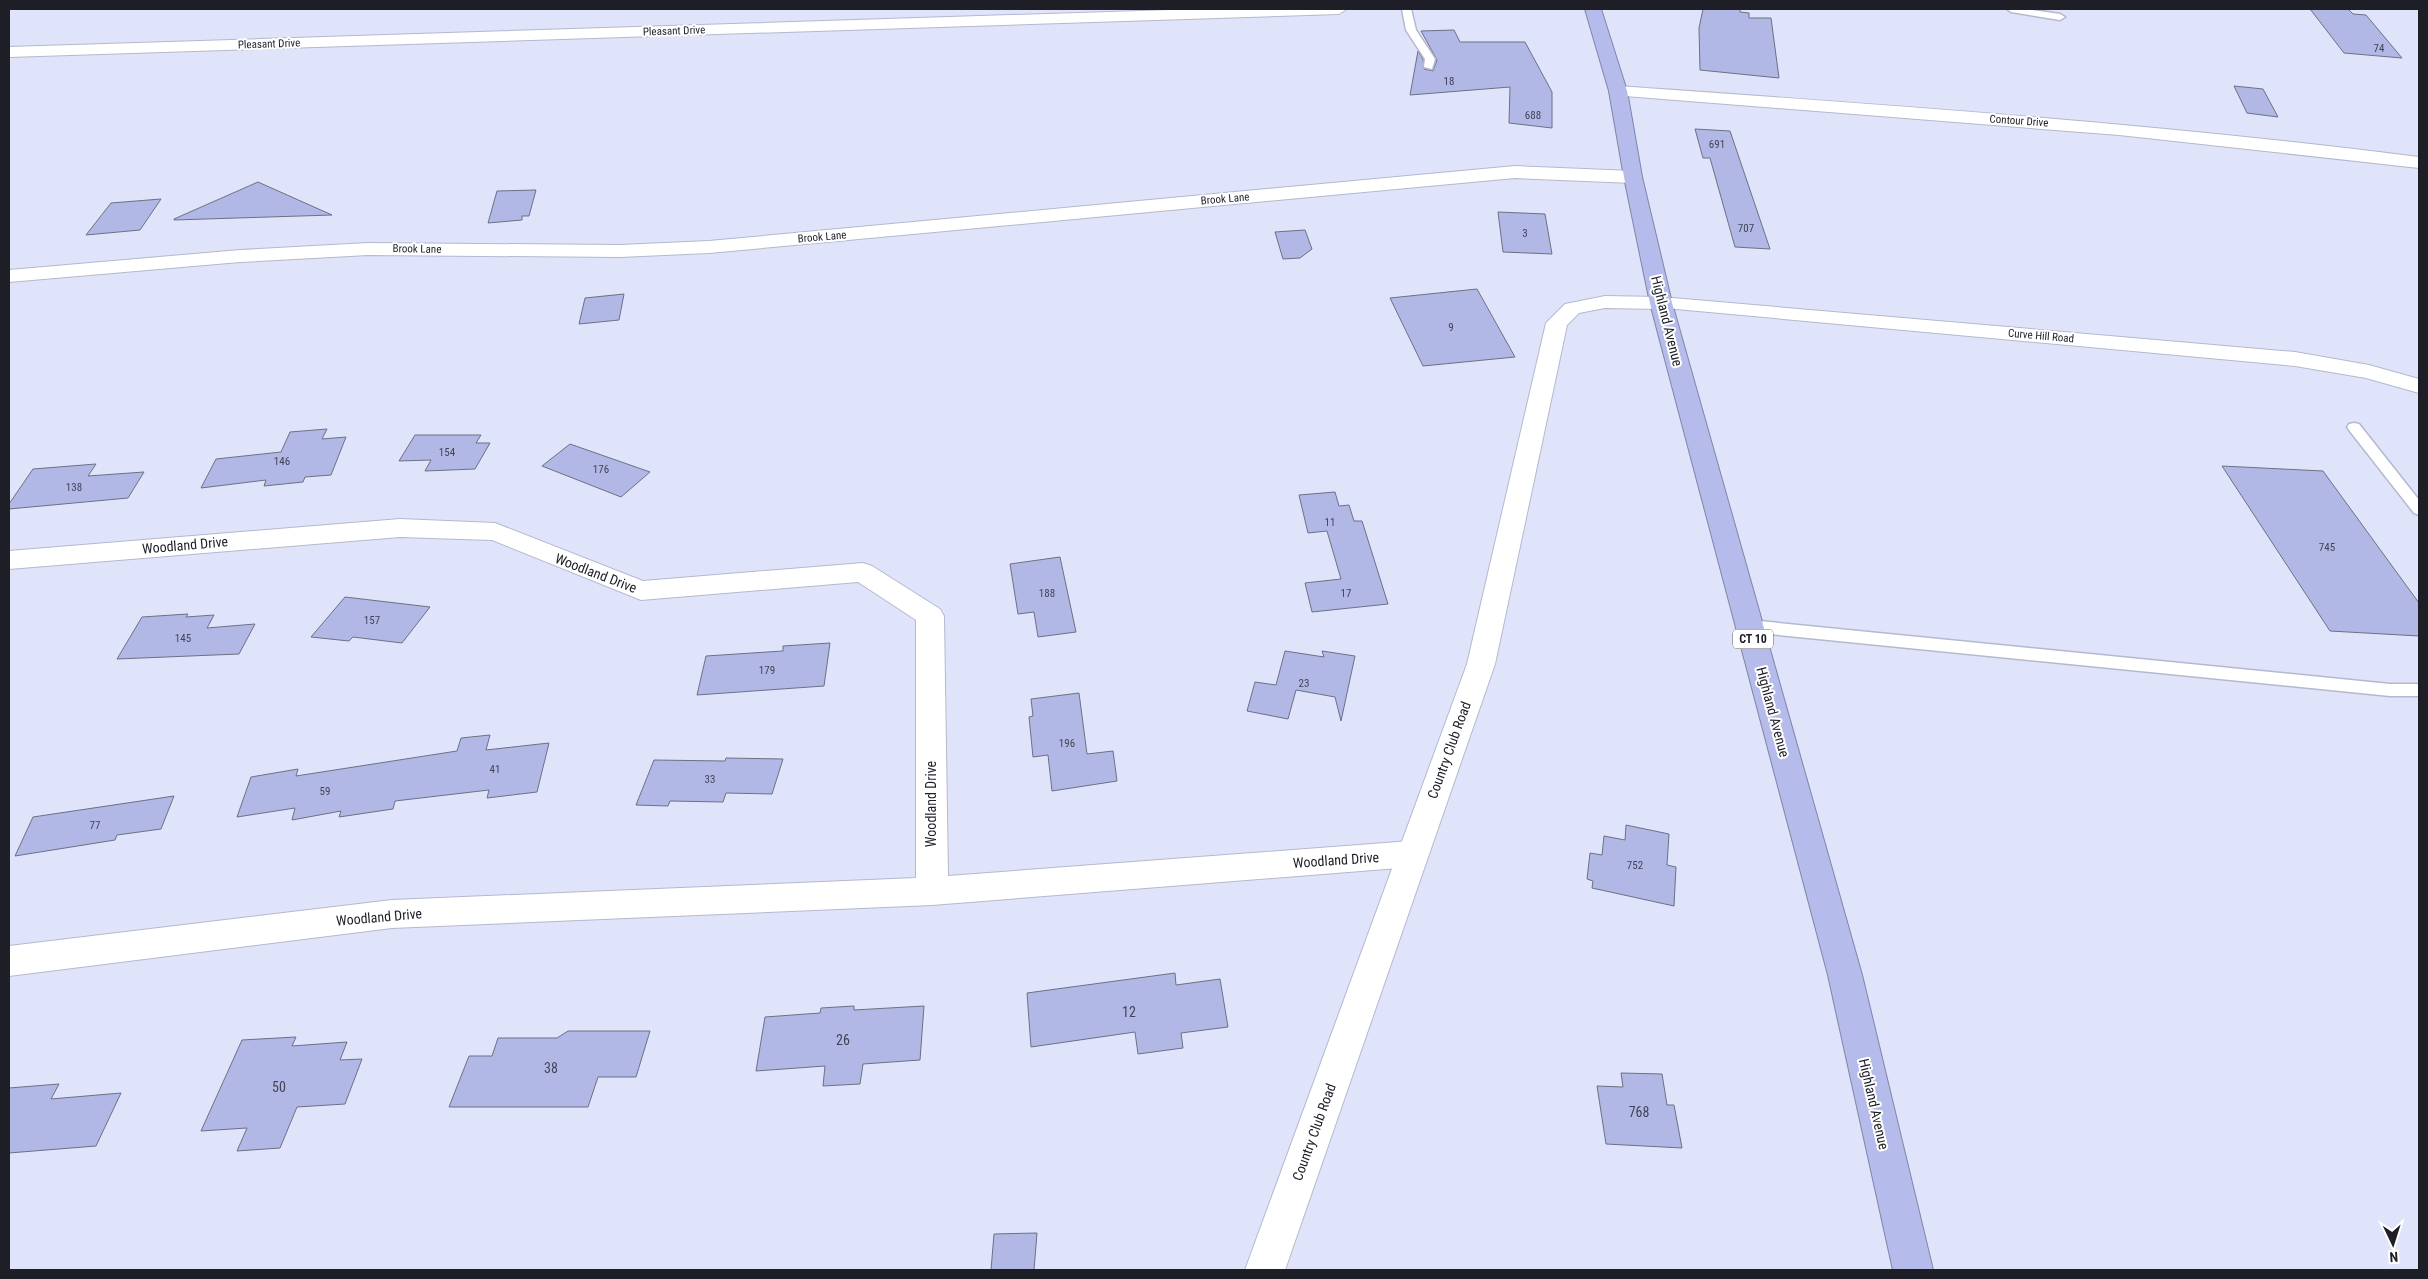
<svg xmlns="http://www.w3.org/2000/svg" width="2428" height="1279" font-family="'Roboto Condensed',sans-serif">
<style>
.building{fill:#b1b8e6;stroke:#6d7084}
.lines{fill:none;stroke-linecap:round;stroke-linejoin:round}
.lane-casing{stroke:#b5b8ce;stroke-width:3}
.street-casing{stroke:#b5b8ce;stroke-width:2}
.secondary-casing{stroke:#b5b8ce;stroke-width:2}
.highway-casing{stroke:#8085a6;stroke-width:2}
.lane{fill:#fff;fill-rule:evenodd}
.street{fill:#fff;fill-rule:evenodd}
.secondary{fill:#fff;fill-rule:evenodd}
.highway{fill:#b5bceb;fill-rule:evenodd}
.labels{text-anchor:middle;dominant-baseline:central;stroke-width:4;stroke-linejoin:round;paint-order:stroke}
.far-street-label{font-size:11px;fill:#1d1e26;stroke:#fff}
.number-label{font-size:11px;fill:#424456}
.shield{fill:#fff;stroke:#616267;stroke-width:1}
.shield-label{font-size:12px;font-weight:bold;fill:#1d1e26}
.street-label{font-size:14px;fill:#1d1e26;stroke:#fff}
.near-number-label{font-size:14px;fill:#424456}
</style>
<rect width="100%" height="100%" fill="#e0e4fb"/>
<path class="building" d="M 1703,9 L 1740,9 L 1740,12 L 1749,13 L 1749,18 L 1771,18 L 1779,78 L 1700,70 L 1699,28 Z
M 2310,9 L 2348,9 L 2353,14 L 2366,15 L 2402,58 L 2344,53 Z
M 1454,30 L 1460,42 L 1525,42 L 1552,92 L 1552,128 L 1509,123 L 1510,87 L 1410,95 L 1418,51 L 1423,59 L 1424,69 L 1433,71 L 1437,60 L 1421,31 Z
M 2234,86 L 2263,89 L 2278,117 L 2247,113 Z
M 1695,129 L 1730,131 L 1770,249 L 1735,247 L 1710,158 L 1703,158 Z
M 258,182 L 332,215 L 174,220 L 174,219 Z
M 536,190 L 529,216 L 522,216 L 522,220 L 488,223 L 497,191 Z
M 161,199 L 140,230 L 86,235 L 111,203 Z
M 1498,212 L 1545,214 L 1552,254 L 1503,252 Z
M 1305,230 L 1312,249 L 1300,258 L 1283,259 L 1275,232 Z
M 1477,289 L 1515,357 L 1423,366 L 1390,298 Z
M 624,294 L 619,320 L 579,324 L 585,298 Z
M 327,429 L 322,439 L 346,437 L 331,475 L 305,477 L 303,482 L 264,486 L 266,480 L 201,488 L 216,459 L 281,452 L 290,432 Z
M 415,435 L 481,435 L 476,443 L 490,443 L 475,469 L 425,471 L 431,460 L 399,461 Z
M 570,444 L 650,472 L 621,497 L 542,466 Z
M 96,464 L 88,476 L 144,472 L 128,498 L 9,509 L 9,504 L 33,469 Z
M 2222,466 L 2323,471 L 2419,603 L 2419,636 L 2330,631 Z
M 1335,492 L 1339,506 L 1349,505 L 1354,521 L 1362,521 L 1388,604 L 1312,612 L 1305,583 L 1341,579 L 1327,531 L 1308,533 L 1299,495 Z
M 1060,557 L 1076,632 L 1038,637 L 1034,612 L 1018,614 L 1010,564 Z
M 345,597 L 430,607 L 402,643 L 353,637 L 349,641 L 311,637 Z
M 188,614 L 186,617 L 214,615 L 207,628 L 255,624 L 239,654 L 117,659 L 142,617 Z
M 830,643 L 824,686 L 697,695 L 706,656 L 783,651 L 783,646 Z
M 1285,651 L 1324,657 L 1322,651 L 1355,656 L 1341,721 L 1335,697 L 1296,690 L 1288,719 L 1247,711 L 1255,682 L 1276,685 Z
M 1079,693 L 1087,754 L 1113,751 L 1117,781 L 1052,791 L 1048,755 L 1033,757 L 1029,717 L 1033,716 L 1031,699 Z
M 490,735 L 486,750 L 549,743 L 537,792 L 487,798 L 489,790 L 395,801 L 393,809 L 339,817 L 341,811 L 292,820 L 295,808 L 237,817 L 251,777 L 298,769 L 296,776 L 457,751 L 461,738 Z
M 726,758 L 783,759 L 772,794 L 726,793 L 723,802 L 670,801 L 668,806 L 636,805 L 654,760 L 725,761 Z
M 174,796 L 161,829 L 117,835 L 115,840 L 15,856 L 33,817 Z
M 1626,825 L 1669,834 L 1667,865 L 1676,867 L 1674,906 L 1592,888 L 1593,881 L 1587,879 L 1590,853 L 1602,855 L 1604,836 L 1625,840 Z
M 1175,973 L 1176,985 L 1220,979 L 1228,1027 L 1181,1033 L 1183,1048 L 1138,1054 L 1135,1032 L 1031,1047 L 1027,993 Z
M 854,1006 L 854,1010 L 924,1006 L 920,1060 L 863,1064 L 860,1084 L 823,1086 L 825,1066 L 756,1071 L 765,1017 L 820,1013 L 821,1008 Z
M 568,1031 L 650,1031 L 636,1077 L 598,1077 L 588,1107 L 449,1107 L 469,1056 L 492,1056 L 498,1038 L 557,1038 Z
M 296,1037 L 292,1046 L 347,1042 L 340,1060 L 362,1059 L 345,1104 L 297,1107 L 280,1148 L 237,1151 L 247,1128 L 201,1131 L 242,1040 Z
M 1621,1073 L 1662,1074 L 1667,1105 L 1674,1105 L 1682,1148 L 1606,1144 L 1597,1086 L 1623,1087 Z
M 59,1084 L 51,1099 L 121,1093 L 96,1146 L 9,1153 L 9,1088 Z
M 1037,1233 L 1034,1270 L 991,1270 L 994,1234 Z"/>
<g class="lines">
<defs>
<path id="lane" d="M 1402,9 L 1411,9 L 1416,30 L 1435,59 L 1432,69 L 1424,67 L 1425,59 L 1406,30 Z
M 2007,9 L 2026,9 L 2060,14 L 2065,17 L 2060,20 L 2011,12 Z
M 2354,423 L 2359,424 L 2419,500 L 2419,515 L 2414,513 L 2349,430 L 2347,427 L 2349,424 Z
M 1749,620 L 2390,684 L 2419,684 L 2419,696 L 2390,696 L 1749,632 L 1743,630 L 1741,626 L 1743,622 Z"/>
<path id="street" d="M 1202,9 L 1347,9 L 1339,14 L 9,57 L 9,47 Z
M 1618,86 C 1886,105 2153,123 2419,157 L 2419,168 L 2119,135 L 1612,95 L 1609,91 L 1612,87 Z
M 1515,166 L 1633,171 L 1640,173 L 1642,177 L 1640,181 L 1633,183 L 1515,178 L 709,253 L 620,257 L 368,255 L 240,262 L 9,282 L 9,270 L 240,250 L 368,243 L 620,245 L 709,241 Z
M 1661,297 L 2295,352 L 2369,365 L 2419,379 L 2419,393 L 2366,378 L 2295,366 L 1654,307 L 1650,303 L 1654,299 Z
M 400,519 L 495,523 L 643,581 L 863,563 L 872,566 L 940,609 L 944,616 L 948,876 L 1411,841 L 1422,845 L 1427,854 L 1422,863 L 1411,867 L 932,905 L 392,928 L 9,976 L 9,946 L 392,900 L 916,878 L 916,620 L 858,582 L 641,600 L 492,540 L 400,537 L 9,569 L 9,551 Z"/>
<path id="secondary" d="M 1605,296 L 1661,297 L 1668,299 L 1672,303 L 1668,307 L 1661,309 L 1605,308 L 1579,313 L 1567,325 L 1495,664 L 1285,1270 L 1245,1270 L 1467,664 L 1546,323 L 1565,304 Z"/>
<path id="highway" d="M 1585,9 L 1601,9 L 1627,91 L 1642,177 L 1672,303 L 1862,975 L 1933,1270 L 1893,1270 L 1828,975 L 1650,303 L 1624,177 L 1609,91 Z"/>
</defs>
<use href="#lane" class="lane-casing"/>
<use href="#street" class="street-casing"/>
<use href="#secondary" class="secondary-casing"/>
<use href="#highway" class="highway-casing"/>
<use href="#lane" class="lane"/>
<use href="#street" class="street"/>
<use href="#secondary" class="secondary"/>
<use href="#highway" class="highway"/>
</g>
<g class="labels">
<g class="far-street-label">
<text transform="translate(674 31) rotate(-2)">Pleasant Drive</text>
<text transform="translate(269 44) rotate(-2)">Pleasant Drive</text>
<text transform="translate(2019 121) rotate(4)">Contour Drive</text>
<text transform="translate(1225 199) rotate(-5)">Brook Lane</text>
<text transform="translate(822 237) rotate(-5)">Brook Lane</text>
<text transform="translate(417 249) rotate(1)">Brook Lane</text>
<text transform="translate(2041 336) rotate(5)">Curve Hill Road</text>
</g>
<g class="number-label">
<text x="2379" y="48">74</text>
<text x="1449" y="81">18</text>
<text x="1533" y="115">688</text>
<text x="1717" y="144">691</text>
<text x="1746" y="228">707</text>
<text x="1525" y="233">3</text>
<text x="1451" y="327">9</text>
<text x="447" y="452">154</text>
<text x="282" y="461">146</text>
<text x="601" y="469">176</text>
<text x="74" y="487">138</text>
<text x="1330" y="522">11</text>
<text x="2327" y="547">745</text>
<text x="1047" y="593">188</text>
<text x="1346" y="593">17</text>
<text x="372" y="620">157</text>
<text x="183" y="638">145</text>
<text x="767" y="670">179</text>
<text x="1304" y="683">23</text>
<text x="1067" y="743">196</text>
<text x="495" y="769">41</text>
<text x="710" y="779">33</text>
<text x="325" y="791">59</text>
<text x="95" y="825">77</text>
<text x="1635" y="865">752</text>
</g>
<rect class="shield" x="1733" y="629.5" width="40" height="19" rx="4"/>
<g class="shield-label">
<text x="1753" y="639">CT 10</text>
</g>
<g class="street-label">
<text transform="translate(1667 321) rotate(76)">Highland Avenue</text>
<text transform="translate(185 545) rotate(-5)">Woodland Drive</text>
<text transform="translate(596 573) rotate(21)">Woodland Drive</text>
<text transform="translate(1773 712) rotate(75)">Highland Avenue</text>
<text transform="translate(1449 750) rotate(-70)">Country Club Road</text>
<text transform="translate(931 804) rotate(-90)">Woodland Drive</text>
<text transform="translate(1336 860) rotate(-4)">Woodland Drive</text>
<text transform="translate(379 917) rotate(-5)">Woodland Drive</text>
<text transform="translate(1874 1104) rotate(77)">Highland Avenue</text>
<text transform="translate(1314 1132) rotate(-70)">Country Club Road</text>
</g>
<g class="near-number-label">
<text x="1129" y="1012">12</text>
<text x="843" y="1040">26</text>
<text x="551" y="1068">38</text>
<text x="279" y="1087">50</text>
<text x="1639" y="1112">768</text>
</g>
</g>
<rect width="2428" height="1279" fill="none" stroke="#1d1e26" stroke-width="20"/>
<g transform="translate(2393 1244) rotate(176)" stroke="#ffffff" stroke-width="4" paint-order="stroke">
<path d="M0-4L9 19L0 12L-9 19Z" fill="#1d1e26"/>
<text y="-8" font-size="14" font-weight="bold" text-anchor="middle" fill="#1d1e26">N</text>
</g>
</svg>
